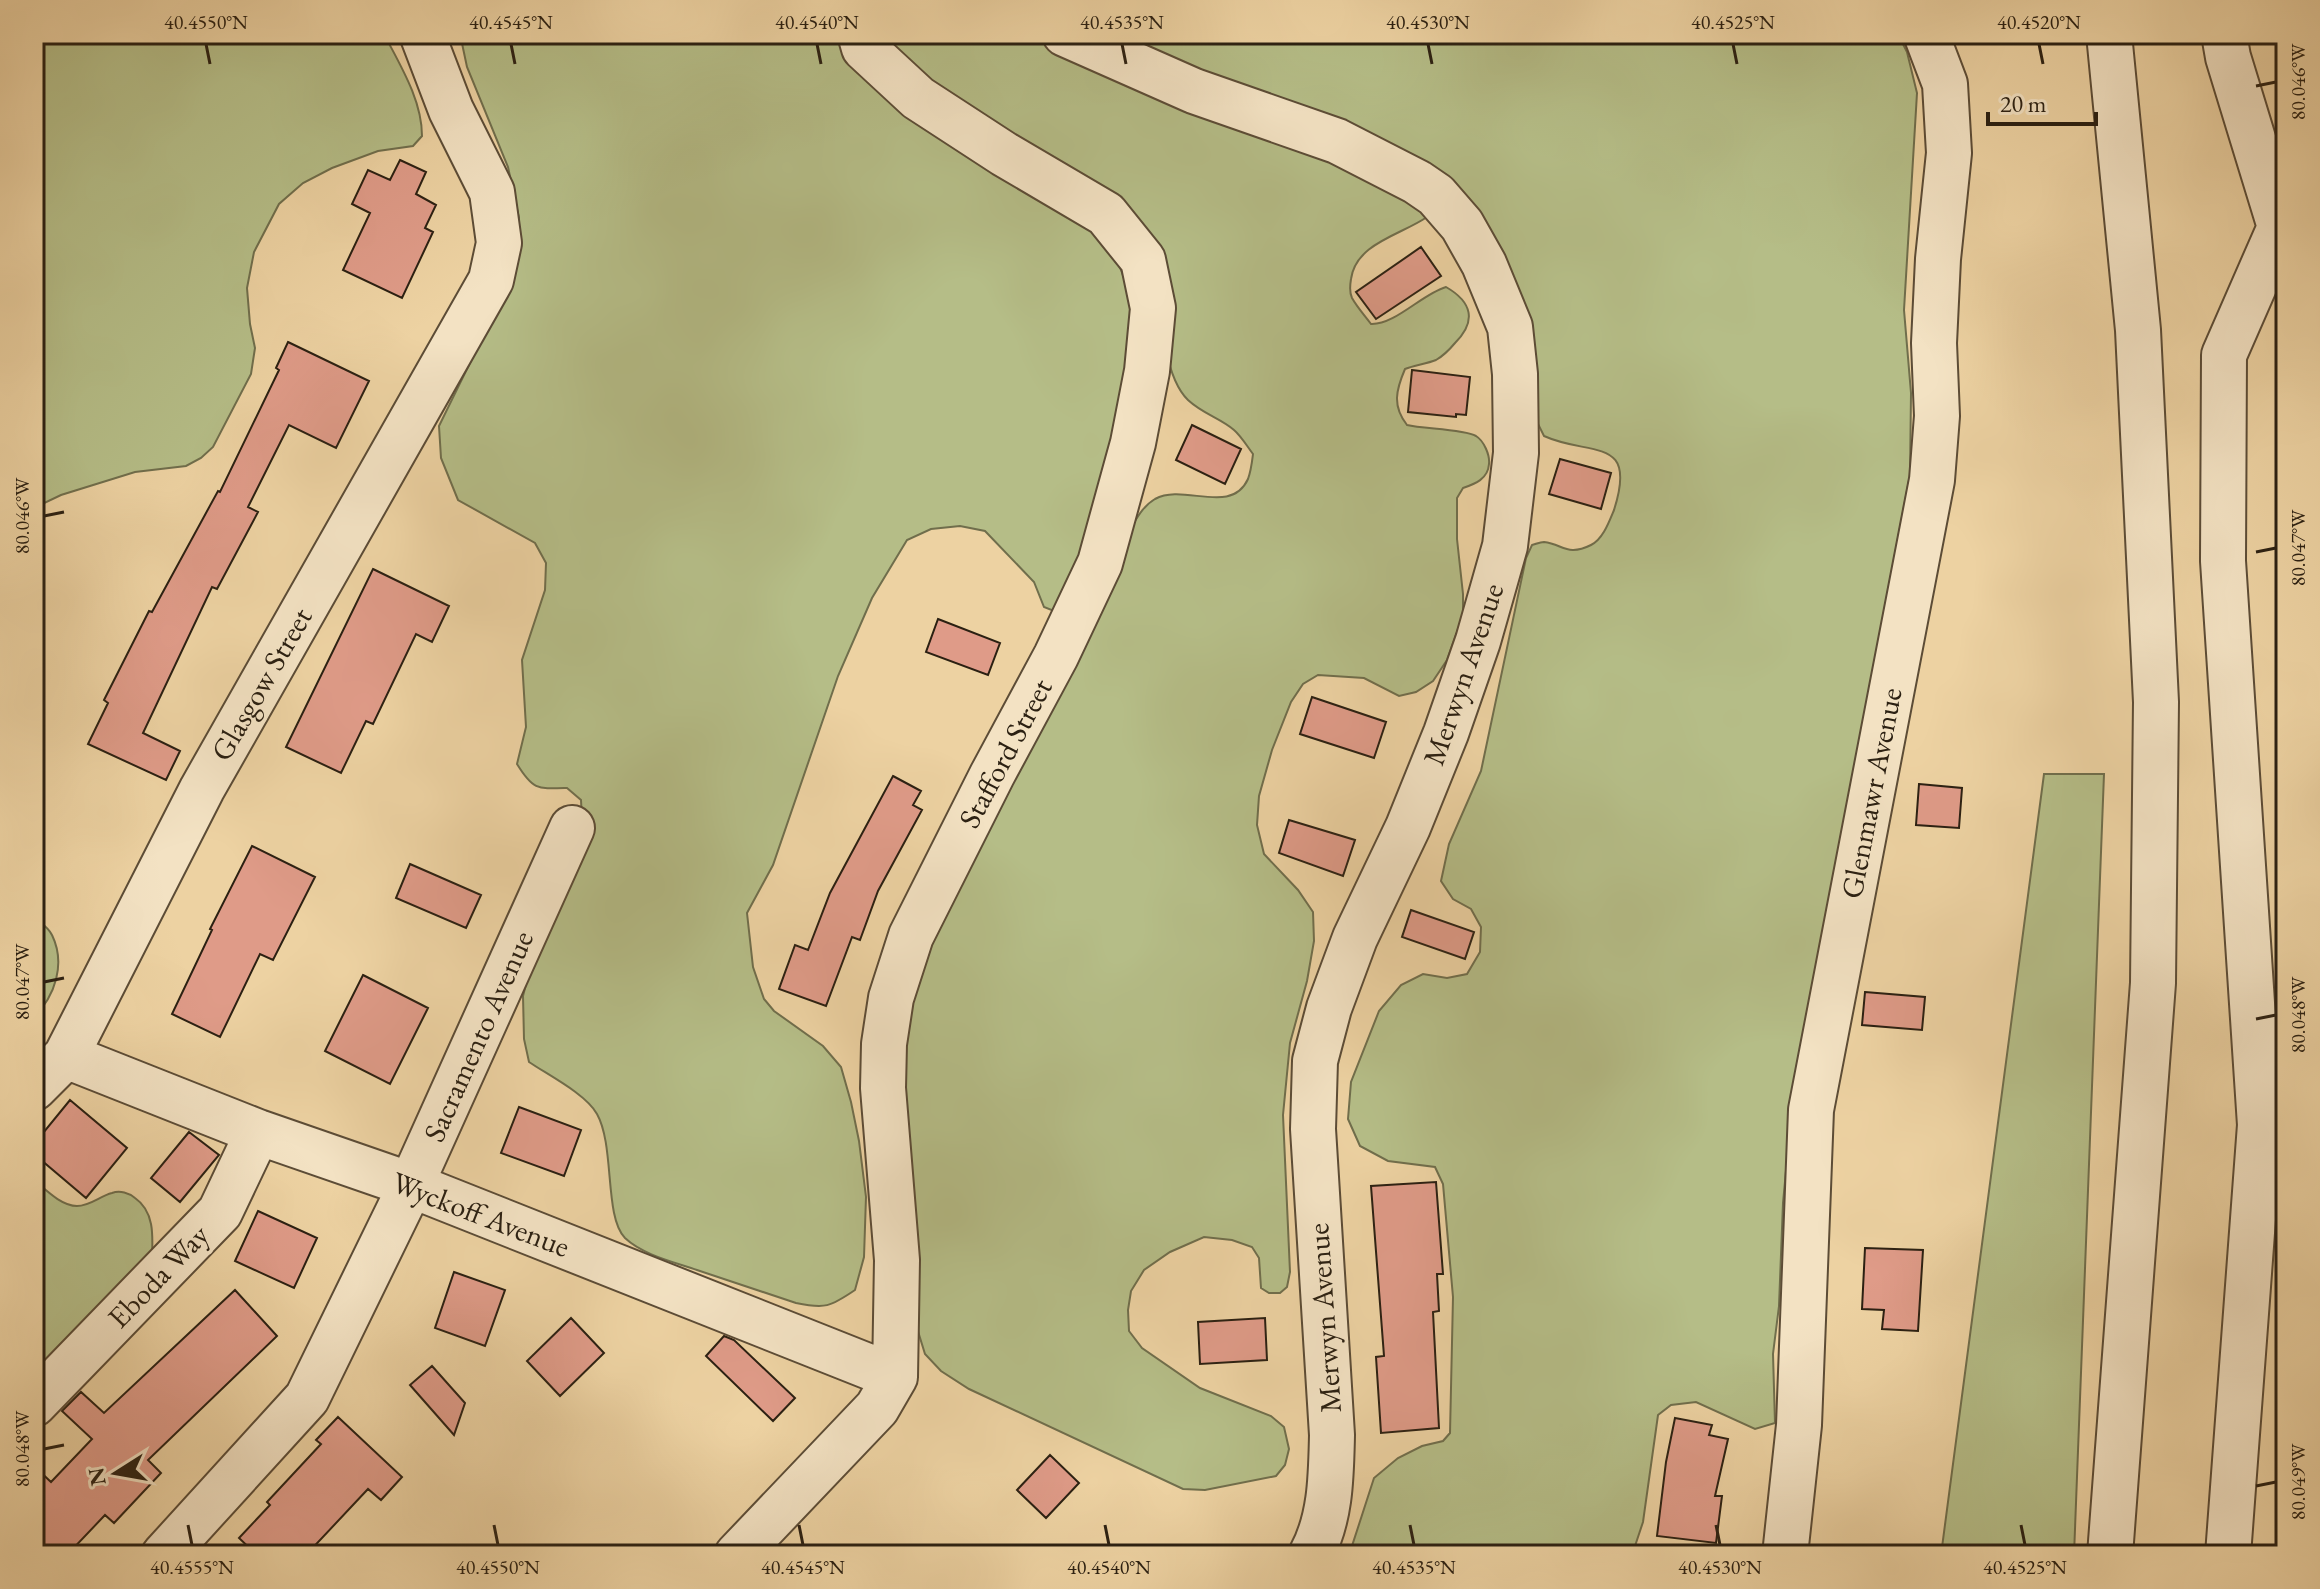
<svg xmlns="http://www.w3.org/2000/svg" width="2320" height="1589" font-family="'EB Garamond',serif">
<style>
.green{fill:#b5bd87;stroke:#706e4c;stroke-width:2}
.building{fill:#df9b88;stroke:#2b2012;stroke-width:2}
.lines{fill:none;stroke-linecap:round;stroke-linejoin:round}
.minor-casing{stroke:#5c4c36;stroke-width:48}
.minor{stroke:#f3e2c3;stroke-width:44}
.ticks{fill:none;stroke:#2b2012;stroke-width:3}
.labels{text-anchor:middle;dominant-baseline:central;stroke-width:7;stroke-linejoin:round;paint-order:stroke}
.street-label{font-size:30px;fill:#2b2012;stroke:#f3e2c3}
.neatline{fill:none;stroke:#2b2012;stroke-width:3}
.ticks-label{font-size:20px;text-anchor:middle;fill:#2b2012}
</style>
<rect width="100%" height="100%" fill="#edd2a2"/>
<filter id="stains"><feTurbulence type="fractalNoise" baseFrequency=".0025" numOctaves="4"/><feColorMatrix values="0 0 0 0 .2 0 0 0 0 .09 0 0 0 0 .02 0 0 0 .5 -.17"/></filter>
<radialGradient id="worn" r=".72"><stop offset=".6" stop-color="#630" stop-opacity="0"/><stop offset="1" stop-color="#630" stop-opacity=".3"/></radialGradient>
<path class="green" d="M 34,34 L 384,34 C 400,65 422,100 422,136 L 413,146 L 378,151 L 332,168 L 303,183 L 279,204 L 254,252 L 247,288 L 250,324 L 255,348 L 251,374 L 213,447 L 201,458 L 186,466 L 135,472 L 61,495 L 34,508 Z
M 460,34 L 849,34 L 1094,227 L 1116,256 L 1130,295 L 1132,344 L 1098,508 L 1059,613 L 1044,607 L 1034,582 L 985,531 L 960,526 L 931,529 L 907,540 L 872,598 L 838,676 L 773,865 L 747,913 L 753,967 L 764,999 L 774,1011 L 823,1046 L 841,1067 L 851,1102 L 859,1141 L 866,1197 L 864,1257 L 855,1290 C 830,1307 825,1309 796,1303 C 763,1292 730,1281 697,1270 C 674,1262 643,1255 625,1238 C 604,1217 615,1146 597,1114 C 586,1094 548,1075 529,1062 L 524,1039 L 523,996 L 539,932 L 582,821 L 581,800 L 567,788 C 537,789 533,790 517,764 L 526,727 L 522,660 L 545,590 L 546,563 L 535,543 L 458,500 L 441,458 L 439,426 L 515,271 L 519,218 L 508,167 L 467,67 Z
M 870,34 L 1040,34 L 1185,99 L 1414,193 L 1427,217 C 1401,235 1356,243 1351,279 C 1350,285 1349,292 1352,298 C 1357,307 1365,316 1371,324 C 1395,325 1422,294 1446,287 C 1472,302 1477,321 1455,343 C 1450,349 1443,356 1436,360 C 1426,364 1415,365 1405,369 C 1396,390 1392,406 1407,425 C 1423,429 1463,429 1476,436 C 1484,441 1490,455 1489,464 C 1488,479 1475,484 1463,488 L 1457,498 L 1457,539 L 1463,594 L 1463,615 L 1447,660 L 1433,681 L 1416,692 L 1399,696 L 1364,678 L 1318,675 L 1303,684 L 1291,702 L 1272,750 L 1259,796 L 1257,825 L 1264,854 L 1298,890 L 1313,912 L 1314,941 L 1307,981 L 1290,1043 L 1283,1115 L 1290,1272 L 1287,1287 L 1280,1293 L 1269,1293 L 1261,1288 L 1259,1258 L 1252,1247 L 1232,1240 L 1204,1237 L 1170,1252 L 1144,1270 L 1131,1291 L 1128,1310 L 1129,1331 L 1142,1348 L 1200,1388 L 1271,1416 L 1284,1427 L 1289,1449 L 1285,1465 L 1276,1476 L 1205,1490 L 1183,1489 L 969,1389 L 941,1371 L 925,1354 L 917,1328 L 899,1072 L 923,946 L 1130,529 C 1137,518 1143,506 1155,499 C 1184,483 1231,516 1248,479 C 1251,471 1252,462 1253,454 C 1247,446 1241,436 1234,430 C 1220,418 1203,414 1188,400 C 1160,373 1160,296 1155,258 L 961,118 Z
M 1122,34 L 1898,34 L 1907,52 L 1917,93 L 1904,310 L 1911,393 L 1910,475 L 1794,1085 L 1783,1203 L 1779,1306 L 1773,1354 L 1775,1423 L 1755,1429 L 1696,1402 L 1671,1405 L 1658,1415 L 1643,1522 L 1635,1546 L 1626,1555 L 1352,1555 L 1352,1546 L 1374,1478 L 1398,1458 L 1422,1446 L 1443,1441 L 1450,1433 L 1453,1297 L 1443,1184 L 1435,1167 L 1388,1161 L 1360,1146 L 1348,1119 L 1351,1082 L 1379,1011 L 1401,985 L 1423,974 L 1447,978 L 1467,974 L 1480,952 L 1481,927 L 1471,909 L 1453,899 L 1441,881 L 1449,844 L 1481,771 L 1526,558 L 1532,545 C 1536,544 1540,542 1544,542 C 1563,544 1567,557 1591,545 C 1603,539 1609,522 1614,510 C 1638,435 1590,457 1544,436 L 1538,424 L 1484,221 L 1128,50 Z
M 2044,774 L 2104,774 L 2074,1555 L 1941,1555 Z
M 34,917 C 40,922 49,928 52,935 C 66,964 55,996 34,1017 Z
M 34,1180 C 45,1189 61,1206 77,1206 C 90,1206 100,1196 112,1193 C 120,1190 129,1193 135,1198 C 154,1211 153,1235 152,1256 L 34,1390 Z"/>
<path class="building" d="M 400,160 L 426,172 L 416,194 L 436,205 L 425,228 L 433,232 L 402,298 L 343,270 L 370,213 L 352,204 L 368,170 L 390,180 Z
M 1421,247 L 1441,276 L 1376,319 L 1356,292 Z
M 288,342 L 369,381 L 336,448 L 289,425 L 248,507 L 258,512 L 217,589 L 212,587 L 143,733 L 180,751 L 166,780 L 88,744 L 108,703 L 104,700 L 149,611 L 152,612 L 218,491 L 220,492 L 279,370 L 276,368 Z
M 1412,370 L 1470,377 L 1466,415 L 1456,414 L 1456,417 L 1408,412 Z
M 1192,425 L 1241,449 L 1225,484 L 1176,460 Z
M 1560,459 L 1611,473 L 1601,509 L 1549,494 Z
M 373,569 L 449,606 L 432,642 L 416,634 L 373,724 L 366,721 L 341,773 L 286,747 Z
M 938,619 L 1000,643 L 988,675 L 926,652 Z
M 1312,697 L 1386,722 L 1374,758 L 1300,734 Z
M 893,776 L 921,791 L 913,805 L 922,810 L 878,891 L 860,940 L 852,937 L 826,1006 L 779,989 L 795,945 L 808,950 L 830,893 Z
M 1919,784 L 1962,788 L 1959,828 L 1916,825 Z
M 1289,820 L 1355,840 L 1343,876 L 1279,853 Z
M 252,846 L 315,877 L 273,960 L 260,954 L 220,1037 L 172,1014 L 212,930 L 210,929 Z
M 410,864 L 481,895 L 466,928 L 396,898 Z
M 1411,910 L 1474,932 L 1465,959 L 1402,937 Z
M 363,975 L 428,1008 L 390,1084 L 325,1051 Z
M 1865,992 L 1925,997 L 1922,1030 L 1862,1025 Z
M 70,1100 L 127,1148 L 86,1198 L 34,1154 L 34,1144 Z
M 519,1107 L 581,1130 L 564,1176 L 501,1153 Z
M 189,1132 L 219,1155 L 180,1202 L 151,1178 Z
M 1436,1182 L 1443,1274 L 1437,1274 L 1439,1311 L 1433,1312 L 1439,1428 L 1381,1433 L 1376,1357 L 1384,1356 L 1371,1186 Z
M 258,1211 L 317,1238 L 294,1288 L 235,1261 Z
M 1865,1248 L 1923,1250 L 1918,1331 L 1882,1329 L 1884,1310 L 1862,1309 Z
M 454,1272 L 505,1290 L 485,1346 L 435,1328 Z
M 235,1290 L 277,1336 L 148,1460 L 161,1473 L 114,1523 L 105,1515 L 67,1555 L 34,1555 L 34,1466 L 51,1482 L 92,1439 L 62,1411 L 81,1392 L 104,1413 Z
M 571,1318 L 604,1353 L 560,1396 L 527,1361 Z
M 1265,1318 L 1267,1360 L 1200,1364 L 1198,1322 Z
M 724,1336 L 734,1340 L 795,1398 L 773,1421 L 706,1356 Z
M 432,1366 L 465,1403 L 454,1435 L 410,1385 Z
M 338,1417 L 402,1477 L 381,1500 L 368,1489 L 306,1555 L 257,1555 L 239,1538 L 270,1505 L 267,1502 L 321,1444 L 316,1440 Z
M 1675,1418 L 1712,1425 L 1709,1435 L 1728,1439 L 1715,1496 L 1722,1496 L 1716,1543 L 1657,1536 L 1666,1462 Z
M 1050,1455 L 1079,1483 L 1046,1518 L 1017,1490 Z"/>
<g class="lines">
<defs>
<path id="minor" d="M 1065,34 L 1194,91 L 1337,141 L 1417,182 L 1436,195 L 1462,225 L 1484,264 L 1510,327 L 1515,374 L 1516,453 L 1505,546 L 1478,641 L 1446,733 L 1408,827 L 1355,938 L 1329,1008 L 1315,1061 L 1313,1129 L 1332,1435 C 1331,1476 1331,1518 1311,1555
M 2109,34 L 2138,330 L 2156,702 L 2153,983 L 2110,1555
M 2224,34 L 2228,57 L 2280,227
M 66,1056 L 258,1132 L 411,1185 L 895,1377
M 34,1088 L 66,1056 L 202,789 L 491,280 L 499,243 L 492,192 L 451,110 L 422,34
M 34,1404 L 220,1212 L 258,1132
M 164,1555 L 307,1398 L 411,1185 L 572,828
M 737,1555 L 877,1408 L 895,1377 L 897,1260 L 883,1088 L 884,1044 L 891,998 L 911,936 L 992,775 L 1056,656 L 1100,563 L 1133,443 L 1147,371 L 1153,308 L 1143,260 L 1106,214 L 1004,154 L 918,98 L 864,48 L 860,34
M 1785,1555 L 1799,1425 L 1811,1110 L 1932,480 L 1937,416 L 1934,343 L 1938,259 L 1949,153 L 1945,84 L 1926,34
M 2228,1555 L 2260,1125 L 2223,561 L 2224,355 L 2280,227 L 2286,221"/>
</defs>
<use href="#minor" class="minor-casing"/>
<use href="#minor" class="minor"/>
</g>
<path class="ticks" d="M 206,44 L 210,64M 511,44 L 515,64M 817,44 L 821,64M 1122,44 L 1126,64M 1428,44 L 1432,64M 1733,44 L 1737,64M 2039,44 L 2043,64M 2256,86 L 2276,82M 44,516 L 64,512M 2256,552 L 2276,548M 44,982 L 64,978M 2256,1019 L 2276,1015M 44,1449 L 64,1445M 2256,1486 L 2276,1482M 188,1525 L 192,1545M 494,1525 L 498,1545M 799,1525 L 803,1545M 1105,1525 L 1109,1545M 1410,1525 L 1414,1545M 1716,1525 L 1720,1545M 2021,1525 L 2025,1545"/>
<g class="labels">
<g class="street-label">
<text transform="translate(1463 674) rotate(-71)">Merwyn Avenue</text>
<text transform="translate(261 684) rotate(-60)">Glasgow Street</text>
<text transform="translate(1005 753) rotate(-62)">Stafford Street</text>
<text transform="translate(1871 793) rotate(-79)">Glenmawr Avenue</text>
<text transform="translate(478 1036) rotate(-66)">Sacramento Avenue</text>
<text transform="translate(481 1214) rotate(21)">Wyckoff Avenue</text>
<text transform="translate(158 1276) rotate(-46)">Eboda Way</text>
<text transform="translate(1324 1318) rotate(-94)">Merwyn Avenue</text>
</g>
</g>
<rect width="2320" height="1589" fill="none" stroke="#edd2a2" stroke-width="88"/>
<g transform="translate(116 1473) rotate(259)" stroke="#f3e2c3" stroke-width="6" paint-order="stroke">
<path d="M0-6L14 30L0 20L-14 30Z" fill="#2b2012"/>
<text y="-12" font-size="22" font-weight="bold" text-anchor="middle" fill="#2b2012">N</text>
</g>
<path d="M1988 112v12h108v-12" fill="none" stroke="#2b2012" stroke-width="4"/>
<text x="2000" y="112" font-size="24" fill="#2b2012" stroke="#f3e2c3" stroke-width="6" paint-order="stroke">20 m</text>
<rect x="44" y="44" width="2232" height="1501" class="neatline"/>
<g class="ticks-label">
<text x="206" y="29">40.4550°N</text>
<text x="511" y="29">40.4545°N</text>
<text x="817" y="29">40.4540°N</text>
<text x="1122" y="29">40.4535°N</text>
<text x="1428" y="29">40.4530°N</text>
<text x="1733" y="29">40.4525°N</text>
<text x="2039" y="29">40.4520°N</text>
<text transform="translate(2298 82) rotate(-90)" y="7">80.046°W</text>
<text transform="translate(22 516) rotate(-90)" y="7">80.046°W</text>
<text transform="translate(2298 548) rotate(-90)" y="7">80.047°W</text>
<text transform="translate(22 982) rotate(-90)" y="7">80.047°W</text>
<text transform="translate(2298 1015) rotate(-90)" y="7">80.048°W</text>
<text transform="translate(22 1449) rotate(-90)" y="7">80.048°W</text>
<text transform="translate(2298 1482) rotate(-90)" y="7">80.049°W</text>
<text x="192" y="1574">40.4555°N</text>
<text x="498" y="1574">40.4550°N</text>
<text x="803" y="1574">40.4545°N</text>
<text x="1109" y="1574">40.4540°N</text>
<text x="1414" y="1574">40.4535°N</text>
<text x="1720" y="1574">40.4530°N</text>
<text x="2025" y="1574">40.4525°N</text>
</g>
<rect width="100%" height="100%" filter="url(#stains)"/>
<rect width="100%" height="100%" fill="url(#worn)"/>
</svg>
